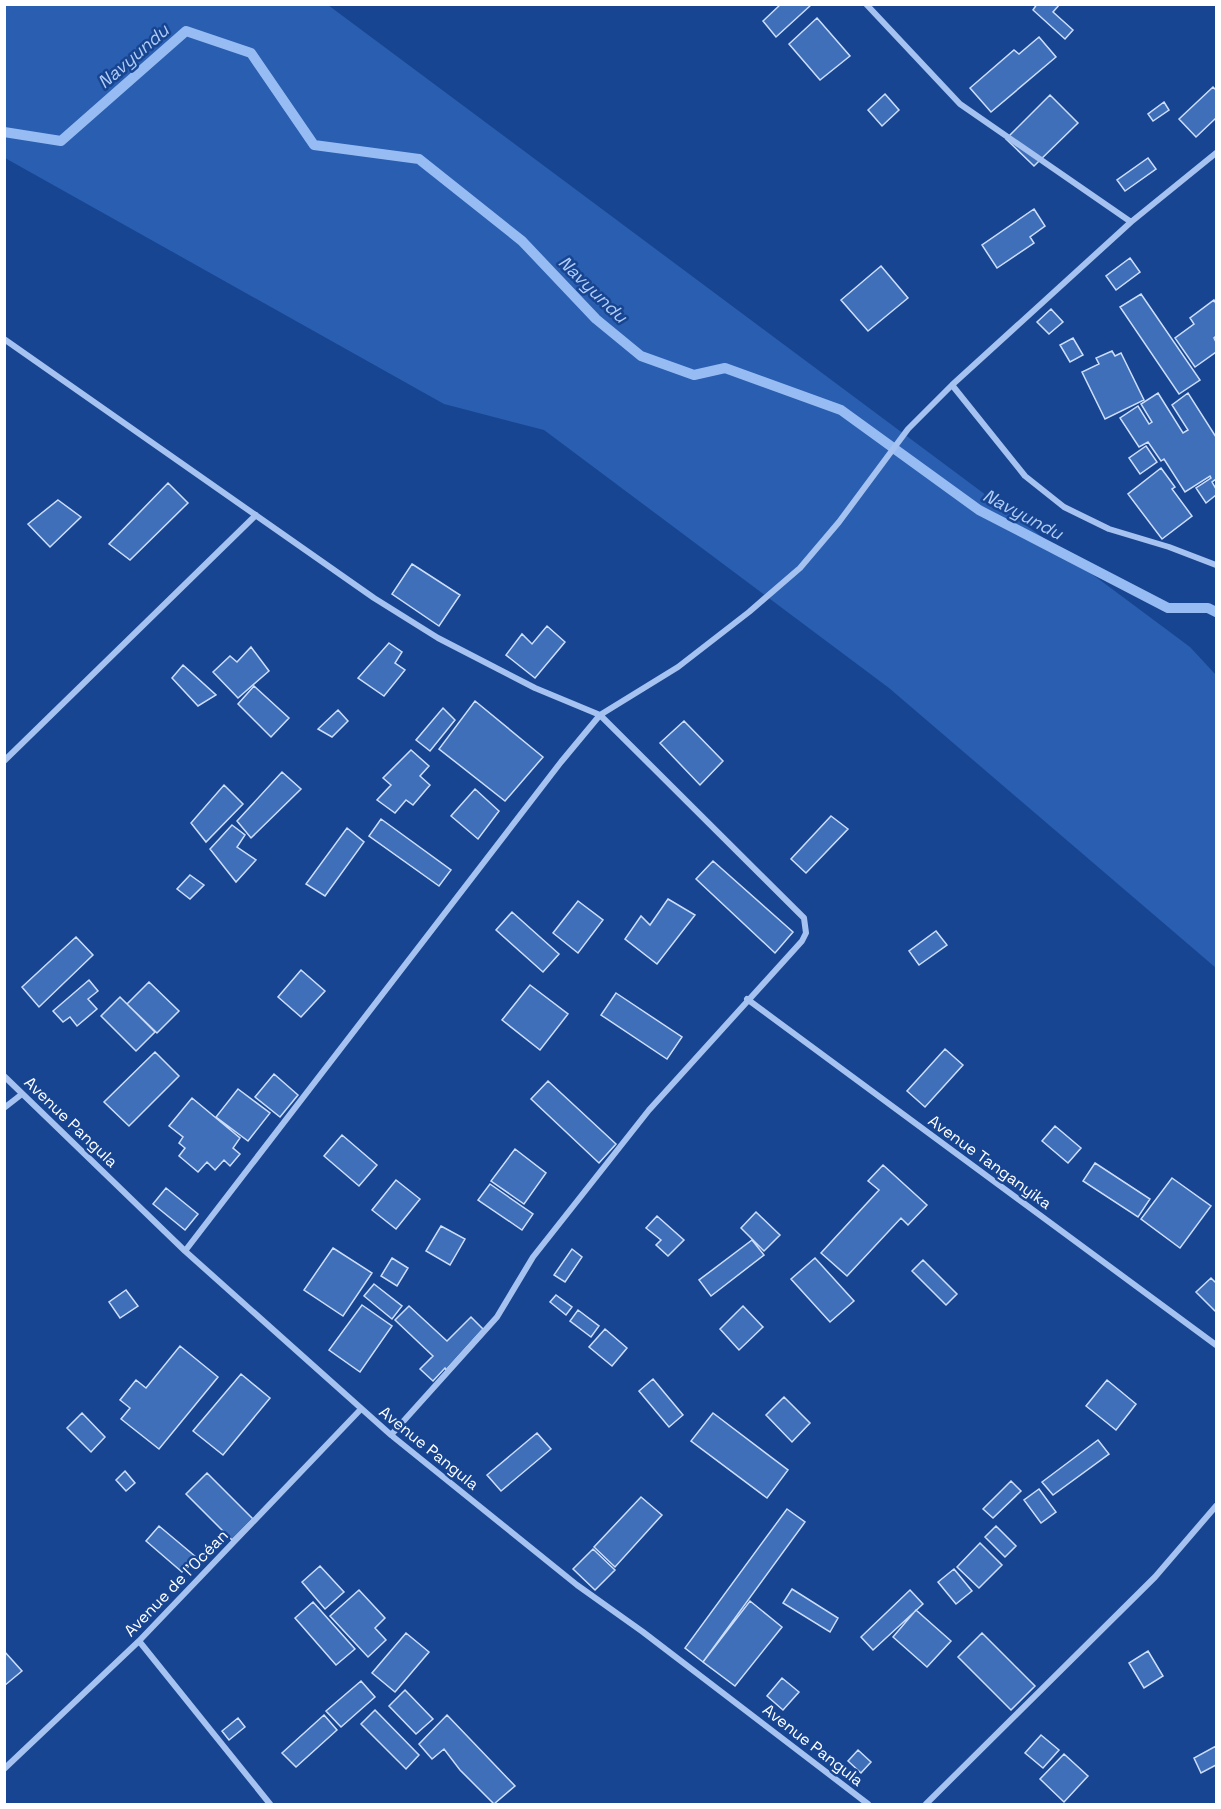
<svg xmlns="http://www.w3.org/2000/svg" width="1221" height="1809" font-family="'Space Grotesk',sans-serif">
<style>
.green{fill:#295eb0}
.lines{fill:none;stroke-linecap:round;stroke-linejoin:round}
.stream{stroke:#97bcf3;stroke-width:10}
.building{fill:#3f6fb9;stroke:#ccdefb;stroke-width:1.5}
.minor{stroke:#a5c2f0;stroke-width:6}
.labels{text-anchor:middle;dominant-baseline:central;stroke-width:5;stroke-linejoin:round;paint-order:stroke}
.street-label{font-size:16px;fill:#fff;stroke:#174591}
.water-label{font-size:18px;font-style:italic;fill:#b1cdf7;stroke:#174591}
</style>
<rect width="100%" height="100%" fill="#174591"/>
<path class="green" d="M 5,5 L 328,5 L 1190,647 L 1216,675 L 1216,968 L 889,688 L 544,430 L 444,404 L 5,158 Z"/>
<g class="lines">
<path class="stream" d="M 4,132 L 61,141 L 186,31 L 251,53 L 314,145 L 419,159 L 522,241 L 596,319 L 641,356 L 694,375 L 725,368 L 841,410 L 979,510 L 1168,608 L 1208,608 L 1216,612"/>
</g>
<path class="building" d="M 781,4 L 811,5 L 776,37 L 763,21 Z
M 1037,4 L 1060,4 L 1053,12 L 1073,30 L 1065,39 L 1033,10 Z
M 817,18 L 850,56 L 820,80 L 789,44 Z
M 1039,37 L 1056,57 L 991,112 L 970,88 L 1014,50 L 1019,54 Z
M 1213,87 L 1216,90 L 1216,118 L 1196,137 L 1179,119 Z
M 885,94 L 899,110 L 882,126 L 868,110 Z
M 1050,95 L 1078,123 L 1034,166 L 1006,139 Z
M 1164,102 L 1169,110 L 1153,121 L 1148,114 Z
M 1148,158 L 1156,169 L 1125,191 L 1117,180 Z
M 1034,209 L 1045,226 L 1030,237 L 1034,243 L 997,268 L 982,245 Z
M 1130,258 L 1140,272 L 1116,290 L 1106,276 Z
M 881,266 L 908,298 L 868,331 L 841,300 Z
M 1141,294 L 1200,380 L 1179,394 L 1120,307 Z
M 1214,300 L 1216,304 L 1216,336 L 1214,338 L 1216,342 L 1216,352 L 1195,367 L 1175,338 L 1194,324 L 1190,318 Z
M 1051,309 L 1063,322 L 1049,334 L 1037,322 Z
M 1073,338 L 1083,355 L 1070,362 L 1060,345 Z
M 1112,351 L 1115,356 L 1121,353 L 1144,400 L 1105,419 L 1082,372 L 1099,364 L 1096,358 Z
M 1158,393 L 1183,433 L 1188,430 L 1172,405 L 1188,393 L 1216,437 L 1216,479 L 1212,482 L 1216,489 L 1216,495 L 1206,503 L 1196,488 L 1211,478 L 1210,476 L 1185,492 L 1164,459 L 1161,461 L 1148,442 L 1139,447 L 1120,418 L 1138,406 L 1149,424 L 1152,422 L 1141,404 Z
M 1146,446 L 1157,462 L 1140,474 L 1129,458 Z
M 1161,468 L 1175,487 L 1172,489 L 1192,516 L 1162,539 L 1128,494 Z
M 168,483 L 188,503 L 130,560 L 109,544 Z
M 58,500 L 81,517 L 50,547 L 28,524 Z
M 412,564 L 460,595 L 439,626 L 392,594 Z
M 547,626 L 565,642 L 535,678 L 506,655 L 522,634 L 532,644 Z
M 389,643 L 402,652 L 395,663 L 405,670 L 384,696 L 358,678 Z
M 251,647 L 269,671 L 238,698 L 213,672 L 230,656 L 237,662 Z
M 183,665 L 216,695 L 198,706 L 172,678 Z
M 254,686 L 289,718 L 271,737 L 238,704 Z
M 475,701 L 543,757 L 505,801 L 439,749 Z
M 443,708 L 455,720 L 430,751 L 416,740 Z
M 338,710 L 348,721 L 332,737 L 318,729 Z
M 684,721 L 723,761 L 700,785 L 660,743 Z
M 411,750 L 429,766 L 420,776 L 430,785 L 413,805 L 406,800 L 395,813 L 377,800 L 391,785 L 383,778 Z
M 282,772 L 301,789 L 251,838 L 237,821 Z
M 224,785 L 243,804 L 206,842 L 191,823 Z
M 475,789 L 499,811 L 478,839 L 451,816 Z
M 831,816 L 848,829 L 806,873 L 791,859 Z
M 381,819 L 451,870 L 439,886 L 369,836 Z
M 232,825 L 245,835 L 237,847 L 256,860 L 236,882 L 210,849 Z
M 347,828 L 364,842 L 325,896 L 306,884 Z
M 713,861 L 793,932 L 775,953 L 696,879 Z
M 190,875 L 204,885 L 190,899 L 177,889 Z
M 668,899 L 695,915 L 657,964 L 625,939 L 641,916 L 650,925 Z
M 578,901 L 603,920 L 578,953 L 553,933 Z
M 512,912 L 559,954 L 543,972 L 496,930 Z
M 936,931 L 947,945 L 919,965 L 909,951 Z
M 76,937 L 93,955 L 39,1007 L 22,987 Z
M 301,970 L 325,991 L 301,1017 L 278,997 Z
M 89,980 L 98,991 L 88,999 L 97,1009 L 77,1026 L 70,1017 L 63,1022 L 53,1011 Z
M 149,982 L 179,1011 L 157,1033 L 127,1004 Z
M 530,985 L 568,1014 L 540,1050 L 502,1020 Z
M 616,993 L 682,1037 L 667,1059 L 601,1015 Z
M 120,997 L 155,1032 L 136,1051 L 101,1016 Z
M 945,1049 L 963,1065 L 925,1107 L 907,1091 Z
M 155,1052 L 179,1076 L 129,1126 L 104,1102 Z
M 274,1074 L 298,1095 L 280,1117 L 255,1097 Z
M 548,1081 L 616,1144 L 599,1163 L 531,1099 Z
M 238,1089 L 270,1113 L 248,1141 L 216,1117 Z
M 192,1098 L 240,1138 L 233,1148 L 240,1154 L 230,1166 L 224,1160 L 215,1170 L 207,1162 L 198,1172 L 179,1156 L 185,1148 L 179,1143 L 183,1137 L 169,1126 Z
M 1055,1126 L 1081,1148 L 1068,1163 L 1042,1141 Z
M 342,1135 L 377,1165 L 359,1186 L 324,1156 Z
M 515,1149 L 546,1173 L 524,1204 L 491,1181 Z
M 1095,1163 L 1150,1199 L 1138,1217 L 1083,1181 Z
M 883,1165 L 927,1205 L 908,1225 L 901,1218 L 847,1276 L 821,1253 L 879,1190 L 868,1181 Z
M 1172,1178 L 1211,1206 L 1180,1248 L 1141,1219 Z
M 396,1180 L 420,1199 L 396,1229 L 372,1210 Z
M 490,1184 L 533,1214 L 522,1230 L 478,1200 Z
M 166,1188 L 198,1214 L 185,1230 L 153,1204 Z
M 756,1212 L 780,1235 L 764,1251 L 741,1228 Z
M 657,1216 L 684,1240 L 668,1256 L 656,1245 L 661,1240 L 646,1228 Z
M 441,1226 L 465,1239 L 450,1265 L 426,1251 Z
M 752,1240 L 764,1255 L 711,1296 L 699,1280 Z
M 333,1248 L 372,1273 L 343,1316 L 304,1290 Z
M 572,1249 L 582,1257 L 565,1282 L 554,1275 Z
M 392,1258 L 408,1268 L 397,1286 L 381,1276 Z
M 815,1258 L 854,1301 L 830,1322 L 791,1279 Z
M 923,1260 L 957,1294 L 946,1305 L 912,1271 Z
M 1211,1278 L 1216,1283 L 1216,1312 L 1196,1292 Z
M 374,1284 L 402,1306 L 392,1319 L 364,1296 Z
M 126,1290 L 138,1306 L 120,1318 L 109,1302 Z
M 556,1295 L 572,1307 L 566,1315 L 550,1302 Z
M 362,1305 L 392,1326 L 360,1372 L 329,1350 Z
M 409,1306 L 447,1341 L 471,1317 L 483,1329 L 446,1370 L 445,1368 L 433,1381 L 420,1369 L 433,1356 L 395,1320 Z
M 743,1306 L 763,1327 L 739,1350 L 720,1329 Z
M 578,1310 L 599,1326 L 591,1337 L 570,1321 Z
M 605,1329 L 627,1348 L 612,1366 L 589,1347 Z
M 180,1346 L 218,1377 L 159,1449 L 121,1419 L 130,1408 L 120,1400 L 136,1380 L 146,1388 Z
M 241,1374 L 270,1398 L 223,1455 L 193,1431 Z
M 653,1379 L 683,1415 L 669,1427 L 639,1391 Z
M 1107,1380 L 1136,1404 L 1116,1430 L 1086,1406 Z
M 784,1397 L 810,1423 L 792,1442 L 766,1415 Z
M 82,1413 L 105,1437 L 91,1452 L 67,1428 Z
M 713,1413 L 788,1470 L 767,1498 L 691,1441 Z
M 537,1433 L 551,1449 L 501,1491 L 487,1475 Z
M 1098,1440 L 1109,1454 L 1053,1495 L 1042,1482 Z
M 125,1471 L 135,1483 L 126,1491 L 116,1480 Z
M 207,1473 L 253,1519 L 232,1540 L 186,1494 Z
M 1011,1481 L 1021,1491 L 993,1518 L 983,1509 Z
M 1039,1489 L 1056,1512 L 1041,1523 L 1024,1500 Z
M 641,1497 L 662,1515 L 615,1567 L 594,1547 Z
M 787,1509 L 805,1522 L 703,1662 L 685,1648 Z
M 159,1526 L 196,1557 L 182,1572 L 146,1541 Z
M 996,1526 L 1016,1546 L 1005,1557 L 985,1537 Z
M 980,1543 L 1002,1565 L 979,1588 L 957,1567 Z
M 593,1549 L 615,1570 L 595,1590 L 573,1569 Z
M 320,1566 L 344,1592 L 325,1609 L 302,1582 Z
M 954,1569 L 972,1591 L 956,1604 L 938,1582 Z
M 792,1589 L 838,1618 L 830,1632 L 783,1603 Z
M 359,1590 L 385,1618 L 375,1628 L 386,1640 L 368,1657 L 330,1616 Z
M 910,1590 L 923,1604 L 873,1650 L 861,1637 Z
M 750,1601 L 782,1627 L 735,1686 L 703,1662 Z
M 313,1602 L 355,1649 L 336,1665 L 295,1618 Z
M 916,1610 L 951,1641 L 927,1667 L 893,1637 Z
M 406,1633 L 429,1652 L 395,1692 L 372,1673 Z
M 982,1633 L 1035,1686 L 1011,1710 L 958,1657 Z
M 4,1651 L 22,1671 L 4,1686 Z
M 1148,1651 L 1163,1676 L 1144,1688 L 1129,1663 Z
M 782,1678 L 799,1692 L 783,1710 L 767,1696 Z
M 361,1681 L 375,1697 L 341,1727 L 326,1711 Z
M 405,1690 L 433,1719 L 416,1734 L 389,1706 Z
M 375,1710 L 419,1755 L 406,1769 L 361,1724 Z
M 324,1715 L 337,1730 L 296,1767 L 282,1753 Z
M 447,1715 L 515,1786 L 494,1804 L 460,1770 L 444,1749 L 432,1759 L 419,1744 Z
M 238,1718 L 245,1727 L 229,1740 L 222,1731 Z
M 1041,1735 L 1059,1750 L 1043,1768 L 1025,1753 Z
M 1216,1746 L 1216,1765 L 1201,1773 L 1194,1758 Z
M 858,1750 L 871,1762 L 861,1773 L 848,1761 Z
M 1064,1754 L 1088,1776 L 1064,1802 L 1040,1779 Z"/>
<g class="lines">
<path class="minor" d="M 866,4 L 960,104 L 1131,222
M 4,339 L 374,598 L 438,638 L 535,688 L 600,715 L 804,918 L 806,933 L 802,941 L 649,1110 L 533,1257 L 497,1317 L 391,1435
M 952,385 L 1025,476 L 1064,507 L 1109,529 L 1169,547 L 1216,565
M 4,761 L 256,515
M 747,999 L 1216,1345
M 4,1076 L 185,1251 L 391,1435 L 577,1585 L 643,1632 L 868,1804
M 4,1108 L 22,1094
M 185,1251 L 561,762 L 600,715 L 678,667 L 749,612 L 800,568 L 839,522 L 908,429 L 952,385 L 1131,222 L 1216,153
M 139,1641 L 270,1804
M 4,1769 L 139,1641 L 361,1409
M 926,1804 L 1155,1577 L 1216,1506"/>
</g>
<g class="labels">
<g class="street-label">
<text transform="translate(71 1122) rotate(44)">Avenue Pangula</text>
<text transform="translate(990 1162) rotate(36)">Avenue Tanganyika</text>
<text transform="translate(429 1448) rotate(39)">Avenue Pangula</text>
<text transform="translate(176 1583) rotate(-46)">Avenue de l'Océan</text>
<text transform="translate(813 1745) rotate(38)">Avenue Pangula</text>
</g>
<g class="water-label">
<text transform="translate(133 56) rotate(-41)">Navyundu</text>
<text transform="translate(593 289) rotate(44)">Navyundu</text>
<text transform="translate(1023 514) rotate(28)">Navyundu</text>
</g>
</g>
<rect width="1221" height="1809" fill="none" stroke="#ffffff" stroke-width="12"/>
</svg>
